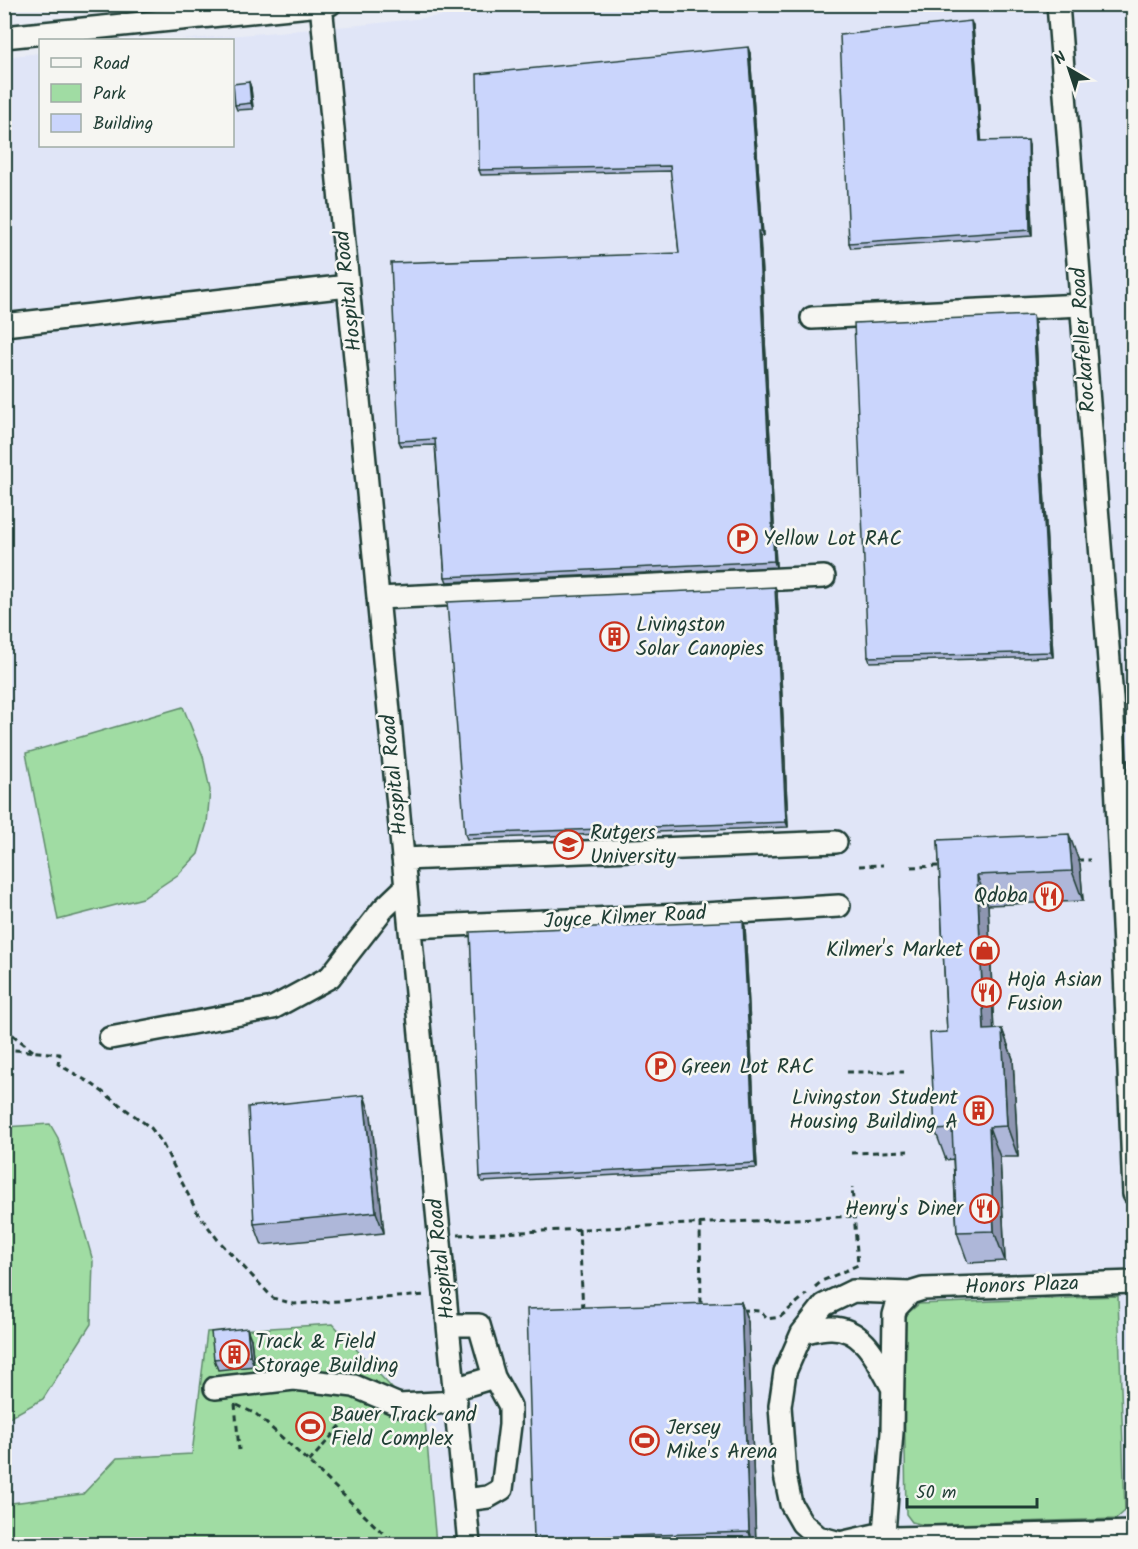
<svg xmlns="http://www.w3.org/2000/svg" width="1138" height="1549" font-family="Kalam,sans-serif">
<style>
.built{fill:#e0e5f7}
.green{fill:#a0dca3;stroke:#608c6c;stroke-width:1.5}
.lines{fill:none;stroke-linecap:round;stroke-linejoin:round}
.minor-casing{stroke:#1f3d34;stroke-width:26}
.path{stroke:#1f3d34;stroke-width:3;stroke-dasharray:6 4.5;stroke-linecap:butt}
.minor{stroke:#f6f6f2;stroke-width:21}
.wall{fill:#aeb7d9;stroke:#1f3d34;stroke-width:1.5}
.shaded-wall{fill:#8d95b0;stroke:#1f3d34;stroke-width:1.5}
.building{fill:#cad5fc;stroke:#1f3d34;stroke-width:1.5}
.labels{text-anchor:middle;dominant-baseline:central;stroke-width:5;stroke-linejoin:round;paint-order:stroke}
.street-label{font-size:21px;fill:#1f3d34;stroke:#f6f6f2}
.poi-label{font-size:21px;fill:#1f3d34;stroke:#f6f6f2;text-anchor:start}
</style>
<rect width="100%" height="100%" fill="#e9ecf5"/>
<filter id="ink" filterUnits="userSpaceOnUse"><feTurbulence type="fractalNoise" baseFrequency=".0167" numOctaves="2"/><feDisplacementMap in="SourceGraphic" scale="12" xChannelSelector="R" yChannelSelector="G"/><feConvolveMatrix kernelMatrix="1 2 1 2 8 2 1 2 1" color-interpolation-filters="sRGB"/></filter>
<g filter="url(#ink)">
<path class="built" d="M 551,4 L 1133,5 L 1133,1544 L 5,1544 L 4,57 L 40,53 L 40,146 L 232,146 L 232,40 L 180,40 L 360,25 Z"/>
<path class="green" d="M 183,707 L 203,756 L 210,790 L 207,823 L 198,854 L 179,874 L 143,898 L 58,920 L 26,753 Z
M 50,1124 L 58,1138 L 93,1261 L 91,1324 L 43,1399 L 5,1420 L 5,1127 Z
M 1118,1296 L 1125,1511 L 1116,1519 L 924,1525 L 912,1522 L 906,1514 L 903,1322 L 908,1313 L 919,1304 Z
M 333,1324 L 402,1399 L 423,1397 L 436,1544 L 5,1544 L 4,1504 L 83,1494 L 117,1458 L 192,1454 L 207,1332 Z"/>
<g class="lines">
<defs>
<path id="minor" d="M 321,4 L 469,1544
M 1058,4 L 1112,699 L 1124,946 L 1134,1194
M 4,37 L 330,4
M 812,318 L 1081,305
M 4,325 L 348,286
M 378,598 L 824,577
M 403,859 L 836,842
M 410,927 L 704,914 L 839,906
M 110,1038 L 273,1008 L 330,977 L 383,909 L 406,887
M 1134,1282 L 923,1289 L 910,1293 L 853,1291 L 824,1305 L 802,1333 L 785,1372 L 780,1406 L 785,1475 L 791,1504 L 802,1523 L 818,1537 L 840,1543 L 884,1533 L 895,1538 L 1134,1532
M 449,1325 L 479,1325 L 494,1377 L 454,1389
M 802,1333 C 811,1331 821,1328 830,1328 C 864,1327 878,1362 892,1387
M 215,1388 L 294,1379 L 354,1386 L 399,1405 L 456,1402
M 465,1500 L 488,1497 L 502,1489 L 510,1425 L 510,1406 L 494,1377
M 884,1533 L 892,1432 L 894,1315 L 896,1308 L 910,1293"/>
</defs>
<use href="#minor" class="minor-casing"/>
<path class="path" d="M 1077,860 L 1090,860
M 859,866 L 883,865
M 911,867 L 941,866
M 4,1028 L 33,1051
M 4,1049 L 60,1054 L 58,1064 L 92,1084 L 151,1128 L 161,1141 L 197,1212 L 218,1240 L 273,1298 L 294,1304 L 427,1295
M 847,1072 L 904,1072
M 851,1153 L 908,1151
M 700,1223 L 701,1305
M 579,1229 L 583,1311
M 458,1235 L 855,1216
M 815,1287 L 822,1281 L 858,1265 L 852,1187
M 742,1310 L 760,1311 L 767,1319 L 780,1317 L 807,1294
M 235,1404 L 239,1450
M 237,1405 L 256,1414 L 309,1462 L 390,1540 L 390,1544
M 309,1462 L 356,1408"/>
<use href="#minor" class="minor"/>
</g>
<path class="wall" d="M 973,26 L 981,141 L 1029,145 L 1032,236 L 851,248 L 849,243 Z
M 750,53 L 763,236 L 760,236 L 776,567 L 447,582 L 445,577 L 435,445 L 401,446 L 399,441 L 679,253 L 671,171 L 481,175 L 479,170 Z
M 249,82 L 251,88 L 253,109 L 237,110 L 235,105 Z
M 1035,321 L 1053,657 L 870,662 L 868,657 Z
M 775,587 L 777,592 L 788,827 L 467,839 L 465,834 Z
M 938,840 L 1080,864 L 1083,901 L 988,905 L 994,1030 L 1002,1029 L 1013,1059 L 1018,1157 L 1000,1157 L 1005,1261 L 968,1263 L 957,1232 L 953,1159 L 946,1160 L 935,1130 L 947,1032 Z
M 745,927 L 757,1168 L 482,1182 L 480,1177 Z
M 371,1116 L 384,1233 L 262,1245 L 254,1224 Z
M 741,1302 L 748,1322 L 756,1545 L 536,1545 L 534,1539 Z
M 251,1339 L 254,1366 L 218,1370 L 214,1359 Z"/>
<path class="shaded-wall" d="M 971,21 L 973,26 L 982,147 L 980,141 Z
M 748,47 L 750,53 L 763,236 L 761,231 Z
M 249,82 L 251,88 L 253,109 L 251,103 Z
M 1028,140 L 1029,145 L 1032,236 L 1030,230 Z
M 758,231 L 760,236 L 776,567 L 774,561 Z
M 1033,315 L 1035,321 L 1053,657 L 1051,652 Z
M 775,587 L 777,592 L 788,827 L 786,822 Z
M 1069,834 L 1080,864 L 1083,901 L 1072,871 Z
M 977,875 L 988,905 L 995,1060 L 984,1030 Z
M 743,921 L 745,927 L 757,1168 L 755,1163 Z
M 1002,1029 L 1013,1059 L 1018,1157 L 1007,1126 Z
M 364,1095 L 371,1116 L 384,1233 L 376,1212 Z
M 989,1127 L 1000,1157 L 1005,1261 L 994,1231 Z
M 741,1302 L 748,1322 L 756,1545 L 753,1545 L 749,1532 Z
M 247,1328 L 251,1339 L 254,1366 L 250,1355 Z"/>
<path class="building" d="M 971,21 L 980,141 L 1028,140 L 1030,230 L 849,243 L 840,35 Z
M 748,47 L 761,231 L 758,231 L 774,561 L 445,577 L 435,439 L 399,441 L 391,263 L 679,253 L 670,166 L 479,170 L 477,74 Z
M 249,82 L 251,103 L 235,105 L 233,84 Z
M 1033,315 L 1051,652 L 868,657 L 854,323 Z
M 775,587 L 786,822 L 465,834 L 447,602 Z
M 1069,834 L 1072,871 L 977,875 L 984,1030 L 1002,1029 L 1007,1126 L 989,1127 L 994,1231 L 957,1232 L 952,1129 L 935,1130 L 930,1033 L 947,1032 L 938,840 Z
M 743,921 L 755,1163 L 480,1177 L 470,932 Z
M 364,1095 L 376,1212 L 254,1224 L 248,1107 Z
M 741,1302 L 749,1532 L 534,1539 L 527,1309 Z
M 247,1328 L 250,1355 L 214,1359 L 211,1332 Z"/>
</g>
<defs>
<symbol id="parking-ring" viewBox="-11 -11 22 22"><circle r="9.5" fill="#f6f6f2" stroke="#c8321e" stroke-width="1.5"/><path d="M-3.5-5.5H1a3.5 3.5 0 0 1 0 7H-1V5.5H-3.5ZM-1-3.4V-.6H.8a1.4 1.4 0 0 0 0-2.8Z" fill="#c8321e"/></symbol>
<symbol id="building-ring" viewBox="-11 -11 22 22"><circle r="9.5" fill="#f6f6f2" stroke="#c8321e" stroke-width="1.5"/><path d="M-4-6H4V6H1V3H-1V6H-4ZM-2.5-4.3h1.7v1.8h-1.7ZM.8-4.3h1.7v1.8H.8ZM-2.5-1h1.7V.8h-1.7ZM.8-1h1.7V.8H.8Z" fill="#c8321e"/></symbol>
<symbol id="university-ring" viewBox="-11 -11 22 22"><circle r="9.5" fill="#f6f6f2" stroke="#c8321e" stroke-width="1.5"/><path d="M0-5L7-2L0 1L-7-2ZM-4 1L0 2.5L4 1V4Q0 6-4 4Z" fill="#c8321e"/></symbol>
<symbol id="restaurant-ring" viewBox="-11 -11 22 22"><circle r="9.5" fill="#f6f6f2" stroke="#c8321e" stroke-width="1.5"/><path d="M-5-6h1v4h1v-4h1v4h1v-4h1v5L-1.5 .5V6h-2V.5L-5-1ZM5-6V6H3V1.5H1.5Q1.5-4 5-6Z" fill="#c8321e"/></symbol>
<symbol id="shop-ring" viewBox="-11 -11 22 22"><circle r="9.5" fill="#f6f6f2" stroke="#c8321e" stroke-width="1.5"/><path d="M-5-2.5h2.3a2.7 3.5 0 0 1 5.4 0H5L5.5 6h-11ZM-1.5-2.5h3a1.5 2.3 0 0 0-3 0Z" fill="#c8321e"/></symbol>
<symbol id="stadium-ring" viewBox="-11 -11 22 22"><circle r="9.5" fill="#f6f6f2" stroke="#c8321e" stroke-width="1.5"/><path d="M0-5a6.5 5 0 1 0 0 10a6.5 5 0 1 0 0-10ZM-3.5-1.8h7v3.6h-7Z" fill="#c8321e"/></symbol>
</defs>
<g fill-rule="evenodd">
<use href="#parking-ring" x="726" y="522" width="33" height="33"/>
<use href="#building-ring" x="598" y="620" width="33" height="33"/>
<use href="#university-ring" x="552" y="828" width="33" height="33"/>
<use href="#restaurant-ring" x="1032" y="880" width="33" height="33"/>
<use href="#shop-ring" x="968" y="934" width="33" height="33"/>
<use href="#restaurant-ring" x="970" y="976" width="33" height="33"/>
<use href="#parking-ring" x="644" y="1050" width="33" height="33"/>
<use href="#building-ring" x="962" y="1094" width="33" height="33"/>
<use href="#restaurant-ring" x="968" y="1192" width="33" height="33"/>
<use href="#building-ring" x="218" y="1338" width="33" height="33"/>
<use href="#stadium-ring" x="294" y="1410" width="33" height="33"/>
<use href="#stadium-ring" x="628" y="1424" width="33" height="33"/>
</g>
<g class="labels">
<g class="street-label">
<text transform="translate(349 291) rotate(-96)">Hospital Road</text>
<text transform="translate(1084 340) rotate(-94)">Rockafeller Road</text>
<text transform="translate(395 775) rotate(-96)">Hospital Road</text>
<text transform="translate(625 918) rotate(-3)">Joyce Kilmer Road</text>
<text transform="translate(442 1259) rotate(-96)">Hospital Road</text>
<text transform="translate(1022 1286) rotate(-2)">Honors Plaza</text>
</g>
<g class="poi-label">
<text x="763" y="539">Yellow Lot RAC</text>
<text x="636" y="625">Livingston<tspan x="636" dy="24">Solar Canopies</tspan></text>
<text x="590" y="833">Rutgers<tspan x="590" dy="24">University</tspan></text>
<text x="1028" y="896" text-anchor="end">Qdoba</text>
<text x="963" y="950" text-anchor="end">Kilmer's Market</text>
<text x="1007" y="980">Hoja Asian<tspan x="1007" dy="24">Fusion</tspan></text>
<text x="681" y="1067">Green Lot RAC</text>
<text x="958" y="1098" text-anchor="end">Livingston Student<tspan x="958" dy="24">Housing Building A</tspan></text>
<text x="963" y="1209" text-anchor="end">Henry's Diner</text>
<text x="255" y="1342">Track &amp; Field<tspan x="255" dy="24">Storage Building</tspan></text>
<text x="331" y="1415">Bauer Track and<tspan x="331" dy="24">Field Complex</tspan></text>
<text x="666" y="1428">Jersey<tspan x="666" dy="24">Mike's Arena</tspan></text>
</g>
</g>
<rect width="1138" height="1549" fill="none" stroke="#f6f6f2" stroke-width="24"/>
<rect x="12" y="12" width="1114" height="1525" fill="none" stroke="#1f3d34" stroke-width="2" filter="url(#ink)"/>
<rect x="39" y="39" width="195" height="108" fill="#f6f6f2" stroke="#a0aca6" stroke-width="1.5"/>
<rect x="51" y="58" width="30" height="9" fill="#f6f6f2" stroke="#a0aca6" stroke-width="1.5"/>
<text x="93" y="69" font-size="18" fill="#1f3d34">Road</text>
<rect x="51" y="84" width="30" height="18" fill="#a0dca3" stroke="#a0aca6" stroke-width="1.5"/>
<text x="93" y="99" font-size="18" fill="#1f3d34">Park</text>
<rect x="51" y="114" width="30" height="18" fill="#cad5fc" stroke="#a0aca6" stroke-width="1.5"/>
<text x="93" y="129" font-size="18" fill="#1f3d34">Building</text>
<g transform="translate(1069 69) rotate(321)" stroke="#f6f6f2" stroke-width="4.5" paint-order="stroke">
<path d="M0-4.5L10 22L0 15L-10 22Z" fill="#1f3d34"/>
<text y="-9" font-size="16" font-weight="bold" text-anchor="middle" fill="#1f3d34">N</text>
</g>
<path d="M907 1498v9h130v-9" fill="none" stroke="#1f3d34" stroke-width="3"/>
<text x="916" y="1498" font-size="18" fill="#1f3d34" stroke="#f6f6f2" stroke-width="4.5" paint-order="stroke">50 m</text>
</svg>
